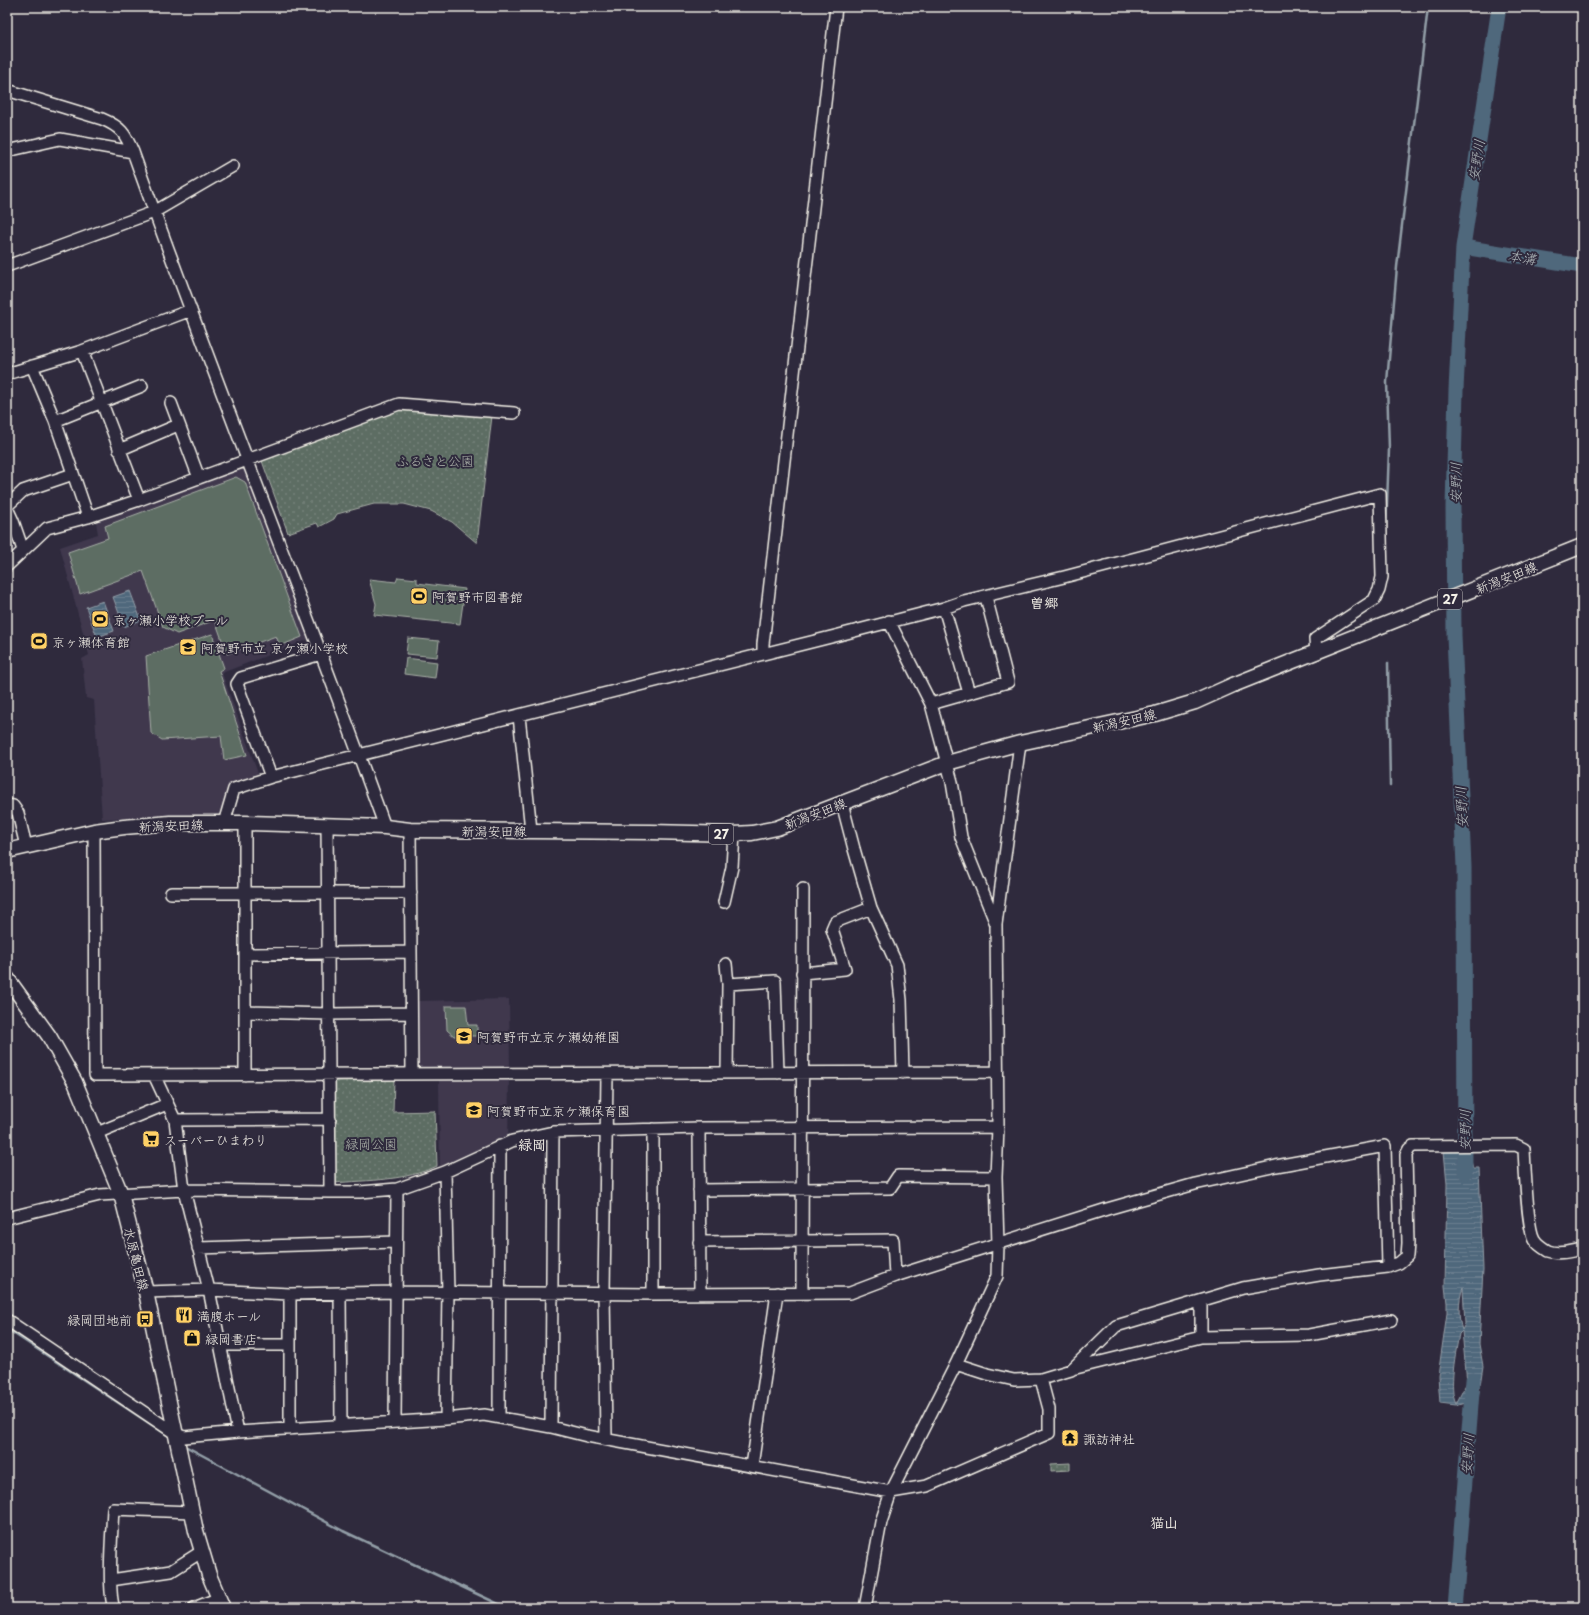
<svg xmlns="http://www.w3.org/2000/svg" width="1589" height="1615" font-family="'Playpen Sans','Klee One',sans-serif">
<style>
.built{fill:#3f384e}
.grass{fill:url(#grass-dots);stroke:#a8afa6}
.pitch{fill:#5d6d64;stroke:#a8afa6}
.water{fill:url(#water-rules);stroke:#929ea7;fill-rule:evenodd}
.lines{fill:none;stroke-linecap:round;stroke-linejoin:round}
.stream{stroke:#929ea7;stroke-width:2.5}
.river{stroke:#50677b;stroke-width:15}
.minor-casing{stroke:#f4f1e8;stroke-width:14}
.major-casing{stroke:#f4f1e8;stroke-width:17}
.minor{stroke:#2f2a3d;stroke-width:11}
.major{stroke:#2f2a3d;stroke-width:14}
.labels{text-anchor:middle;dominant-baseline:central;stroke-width:4;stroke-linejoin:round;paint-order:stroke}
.shield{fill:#2f2a3d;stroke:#b9b5b5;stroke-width:1}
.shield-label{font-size:12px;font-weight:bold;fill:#f4f1e8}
.park-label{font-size:13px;fill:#b0b6ad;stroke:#2f2a3d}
.street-label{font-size:13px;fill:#f4f1e8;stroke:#2f2a3d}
.poi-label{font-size:13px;fill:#f4f1e8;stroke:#2f2a3d;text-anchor:start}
.water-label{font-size:14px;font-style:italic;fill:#b2babc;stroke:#2f2a3d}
.neighbourhood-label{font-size:14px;font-weight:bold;fill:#f4f1e8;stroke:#2f2a3d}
</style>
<defs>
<pattern id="grass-dots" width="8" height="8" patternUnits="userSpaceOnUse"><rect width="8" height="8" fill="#5d6d64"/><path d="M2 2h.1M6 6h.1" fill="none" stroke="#75827a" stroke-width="1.8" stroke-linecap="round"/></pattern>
<pattern id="water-rules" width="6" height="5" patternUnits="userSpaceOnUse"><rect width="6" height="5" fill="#50677b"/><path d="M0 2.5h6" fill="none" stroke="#6a7d8e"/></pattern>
</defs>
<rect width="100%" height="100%" fill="#2f2a3d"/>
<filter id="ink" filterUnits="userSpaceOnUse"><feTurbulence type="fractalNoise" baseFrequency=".025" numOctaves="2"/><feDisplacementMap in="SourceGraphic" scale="8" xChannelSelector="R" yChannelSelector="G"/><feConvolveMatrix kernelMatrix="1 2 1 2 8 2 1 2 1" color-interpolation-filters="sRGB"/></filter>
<g filter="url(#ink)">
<path class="built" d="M 242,468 L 248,470 L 312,638 L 222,673 L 260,779 L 232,784 L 224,815 L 102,819 L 94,700 L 86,698 L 82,659 L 89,655 L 60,547 L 98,534 L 96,522 Z
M 509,999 L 510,1070 L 418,1071 L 418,1001 Z
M 509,1078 L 508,1141 L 440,1169 L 439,1079 Z"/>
<path class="grass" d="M 402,407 L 492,416 L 477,543 L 452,522 L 431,511 L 404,504 L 374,504 L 337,514 L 334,519 L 319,527 L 317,523 L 288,533 L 262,461 Z
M 394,1079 L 393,1112 L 435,1111 L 437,1166 C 406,1181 368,1180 334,1183 L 333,1081 Z
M 1070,1463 L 1070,1470 L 1051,1471 L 1051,1464 Z"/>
<path class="pitch" d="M 236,477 L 245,482 L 302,637 L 280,646 L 276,636 L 227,654 L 215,620 L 177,634 L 163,627 L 143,571 L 80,594 L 68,552 L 108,538 L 105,526 Z
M 398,577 L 417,579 L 417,583 L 465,589 L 460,624 L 374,615 L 376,604 L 369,579 L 396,582 Z
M 212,634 L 224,668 L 219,671 L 247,755 L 224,760 L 221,736 L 162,740 L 151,733 L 146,656 Z
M 408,638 L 439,641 L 437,657 L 406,654 Z
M 406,658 L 437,662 L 435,678 L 404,674 Z
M 446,1006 L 466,1006 L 468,1025 L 477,1025 L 477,1036 L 454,1036 L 447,1030 Z"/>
<path class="water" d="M 130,591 L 141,620 L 124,627 L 113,597 Z
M 103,601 L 114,631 L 97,637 L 86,607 Z
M 1444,1151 C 1462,1152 1468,1148 1473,1168 L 1479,1168 L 1483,1269 L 1479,1344 L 1483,1366 L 1478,1398 L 1456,1405 L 1440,1403 L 1438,1376 L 1447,1313 L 1447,1303 L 1445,1286 L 1447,1184 ZM 1463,1288 L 1465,1324 L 1462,1330 C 1458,1319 1458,1300 1463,1288 ZM 1462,1331 L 1467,1382 L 1456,1404 C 1448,1389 1456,1351 1459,1334 Z"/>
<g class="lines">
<path class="stream" d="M 1386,532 L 1389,449 L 1387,382 L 1397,267 L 1428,7
M 1388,663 L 1390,786
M 7,1329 L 167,1435
M 187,1447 L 343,1531 L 507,1608"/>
<path class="river" d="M 1463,247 L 1582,266
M 1465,1172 L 1464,867 L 1454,635 L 1453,507 L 1456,390 L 1463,247 L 1499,7
M 1455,1608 L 1473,1380"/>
<defs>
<path id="minor" d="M 7,90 L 102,119 C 121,127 125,133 133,152 C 213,378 304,601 385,827
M 7,151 L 60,139 L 133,152
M 7,266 L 154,212 L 233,166
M 82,351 L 139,500
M 32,366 L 55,421 L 88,517
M 7,374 L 82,351 L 191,310
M 171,403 L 199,478
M 55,421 L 142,386
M 119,450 L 178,425
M 7,506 L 23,491 L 73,474
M 7,508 L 13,521 L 23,550
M 7,566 L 47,528 L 88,517 L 139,500 L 399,404 L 514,413
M 944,608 L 969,693
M 889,621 L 931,704 L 952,782 L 961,837 L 996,924
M 763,654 L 763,644 L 836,7
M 931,704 L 1008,682 L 986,597
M 519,716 L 531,830
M 271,777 L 237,684 L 241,678 L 321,654
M 842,803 L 854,849 L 871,908 L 897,965 L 901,1000 L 903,1073
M 7,805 L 13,806 L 18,813 L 26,846
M 224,823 L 234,789 L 271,777 L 839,635 L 944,608 L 964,601 L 1064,577 L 1380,494 L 1382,577 L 1379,590 L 1374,600 L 1315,639 L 1316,653
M 327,826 L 330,1192
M 410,830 L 412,1074
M 94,831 L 95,1075 L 997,1072
M 171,893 L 411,893
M 724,902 L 732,867 L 734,834
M 245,954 L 411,952
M 726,964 L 728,984 L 727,1073
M 802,973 L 845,969 L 832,929 L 835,922 L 871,908
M 728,984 L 775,981 L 778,1073
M 245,1012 L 329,1014 L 411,1013
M 154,1075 L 175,1120 L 184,1190 L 209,1290 L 238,1432
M 245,1075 L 245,823
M 175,1120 L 330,1119
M 699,1128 L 700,1293
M 653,1129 L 653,1294
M 97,1133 L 167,1104
M 445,1172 L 448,1292 L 446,1419
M 699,1190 L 890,1188 L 898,1176 L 996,1177
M 7,1218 L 100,1195 L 184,1190 L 330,1192 L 360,1192 L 397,1189 L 445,1172 L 512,1141 L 553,1132 L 699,1128 L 998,1127
M 699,1242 L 893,1240 L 895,1276
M 198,1248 L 396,1242
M 146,1292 L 209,1290 L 290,1294 L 396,1292 L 653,1294 L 850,1293 L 895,1276 L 1107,1209 L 1195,1184 L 1276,1166 L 1385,1146 L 1388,1267
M 802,1292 L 803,889
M 340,1293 L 341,1425
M 7,1320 L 176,1434 L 184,1437 L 238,1432 L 446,1419 L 484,1415 L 551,1427 L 587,1436 L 891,1492 L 927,1486 L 1049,1433 L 1049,1409 L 1041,1379
M 1201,1337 L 1201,1301
M 221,1345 L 289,1345
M 956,1364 L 987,1374 L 1014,1380 L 1041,1379 L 1071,1370 L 1116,1326 L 1243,1288 L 1319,1275 L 1388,1267 L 1399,1263 L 1407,1256 L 1408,1243 L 1406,1155 L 1409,1149 L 1413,1146 L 1516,1145 L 1524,1149 C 1525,1167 1527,1227 1534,1239 C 1537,1244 1543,1248 1548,1251 C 1559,1255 1571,1251 1582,1249
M 1072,1369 L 1201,1337 L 1309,1335 L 1391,1320
M 499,1417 L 500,1146
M 395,1421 L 397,1189
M 551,1427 L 553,1132
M 290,1429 L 290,1294
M 606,1438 L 604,1292 L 607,1074
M 752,1466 L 777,1293
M 111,1580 L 171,1571 L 201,1552
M 114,1608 C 107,1591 112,1530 113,1509 L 192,1512
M 194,1608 L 219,1598
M 865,1608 L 881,1522 L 891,1492 L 956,1364 L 997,1276 L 998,1245 L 996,1177 L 998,1127 L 996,924 L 1020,743"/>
<path id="major" d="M 7,851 L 94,831 L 124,827 L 170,823 L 245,823 L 385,827 L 410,830 L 651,832 L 734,834 L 752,833 L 777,828 L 947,763 L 1020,743 L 1155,714 L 1195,702 L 1233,685 L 1582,546
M 7,978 L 49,1036 L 75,1082 L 121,1194 L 146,1292 L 196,1531 L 209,1575 L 223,1608"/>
</defs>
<use href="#minor" class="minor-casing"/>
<use href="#major" class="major-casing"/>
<use href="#minor" class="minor"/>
<use href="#major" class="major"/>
</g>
</g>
<defs>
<symbol id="stadium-square" viewBox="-11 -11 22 22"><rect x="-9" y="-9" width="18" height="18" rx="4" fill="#ffd166" stroke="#2f2a3d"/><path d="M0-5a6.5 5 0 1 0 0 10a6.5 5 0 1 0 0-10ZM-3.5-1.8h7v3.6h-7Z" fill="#111"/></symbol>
<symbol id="school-square" viewBox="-11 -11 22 22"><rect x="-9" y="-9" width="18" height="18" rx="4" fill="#ffd166" stroke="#2f2a3d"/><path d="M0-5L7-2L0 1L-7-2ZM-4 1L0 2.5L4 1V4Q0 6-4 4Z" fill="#111"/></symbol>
<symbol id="supermarket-square" viewBox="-11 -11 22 22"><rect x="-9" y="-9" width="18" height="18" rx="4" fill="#ffd166" stroke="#2f2a3d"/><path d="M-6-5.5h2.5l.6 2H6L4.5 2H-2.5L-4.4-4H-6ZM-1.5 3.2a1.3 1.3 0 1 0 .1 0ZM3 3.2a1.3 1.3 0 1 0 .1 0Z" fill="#111"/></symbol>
<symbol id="restaurant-square" viewBox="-11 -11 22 22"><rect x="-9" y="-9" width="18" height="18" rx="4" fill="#ffd166" stroke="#2f2a3d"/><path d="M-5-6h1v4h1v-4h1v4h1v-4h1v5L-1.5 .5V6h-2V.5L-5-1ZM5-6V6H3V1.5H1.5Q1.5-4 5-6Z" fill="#111"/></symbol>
<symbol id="bus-square" viewBox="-11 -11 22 22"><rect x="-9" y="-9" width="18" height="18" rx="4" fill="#ffd166" stroke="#2f2a3d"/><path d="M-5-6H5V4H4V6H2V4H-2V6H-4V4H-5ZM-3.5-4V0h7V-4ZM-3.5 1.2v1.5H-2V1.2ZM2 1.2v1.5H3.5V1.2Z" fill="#111"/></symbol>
<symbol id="shop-square" viewBox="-11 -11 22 22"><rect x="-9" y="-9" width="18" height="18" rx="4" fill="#ffd166" stroke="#2f2a3d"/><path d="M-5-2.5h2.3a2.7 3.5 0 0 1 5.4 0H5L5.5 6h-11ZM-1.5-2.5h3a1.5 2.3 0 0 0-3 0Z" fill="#111"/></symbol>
<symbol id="temple-square" viewBox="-11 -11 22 22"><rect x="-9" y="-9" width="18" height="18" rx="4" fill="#ffd166" stroke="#2f2a3d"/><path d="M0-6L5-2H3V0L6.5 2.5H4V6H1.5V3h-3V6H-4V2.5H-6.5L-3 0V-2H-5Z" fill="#111"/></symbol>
</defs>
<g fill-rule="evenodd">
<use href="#stadium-square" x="409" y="586" width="20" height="20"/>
<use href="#stadium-square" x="90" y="609" width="20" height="20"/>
<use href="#stadium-square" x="29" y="631" width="20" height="20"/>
<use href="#school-square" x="178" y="637" width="20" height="20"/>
<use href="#school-square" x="454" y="1026" width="20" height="20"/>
<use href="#school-square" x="464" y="1100" width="20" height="20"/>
<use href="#supermarket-square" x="141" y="1129" width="20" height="20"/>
<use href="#restaurant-square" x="174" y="1305" width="20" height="20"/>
<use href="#bus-square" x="135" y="1309" width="20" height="20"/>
<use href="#shop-square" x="182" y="1328" width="20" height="20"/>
<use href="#temple-square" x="1060" y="1428" width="20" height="20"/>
</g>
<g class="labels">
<g class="shield">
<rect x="1438" y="589" width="24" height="20" rx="3"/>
<rect x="709" y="824" width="24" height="20" rx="3"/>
</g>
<g class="shield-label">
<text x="1450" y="599">27</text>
<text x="721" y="834">27</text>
</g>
<g class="park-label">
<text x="435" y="460">ふるさと公園</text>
<text x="371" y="1143">緑岡公園</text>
</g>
<g class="street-label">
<text transform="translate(1506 577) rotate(-22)">新潟安田線</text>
<text transform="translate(1124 720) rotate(-13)">新潟安田線</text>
<text transform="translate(815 813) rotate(-21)">新潟安田線</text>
<text transform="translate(171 825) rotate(-2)">新潟安田線</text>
<text x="494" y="830">新潟安田線</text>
<text transform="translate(137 1259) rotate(76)">水原亀田線</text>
</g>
<g class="poi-label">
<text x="432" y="596">阿賀野市図書館</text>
<text x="113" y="619">京ヶ瀬小学校プール</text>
<text x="52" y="641">京ヶ瀬体育館</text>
<text x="201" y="647">阿賀野市立 京ケ瀬小学校</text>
<text x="477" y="1036">阿賀野市立京ケ瀬幼稚園</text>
<text x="487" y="1110">阿賀野市立京ケ瀬保育園</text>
<text x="164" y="1139">スーパーひまわり</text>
<text x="197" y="1315">満腹ホール</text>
<text x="132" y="1319" text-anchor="end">緑岡団地前</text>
<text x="205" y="1338">緑岡書店</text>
<text x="1083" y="1438">諏訪神社</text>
</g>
<g class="water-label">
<text transform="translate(1476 160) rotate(-81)">安野川</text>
<text transform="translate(1522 257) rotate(9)">本溝</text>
<text transform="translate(1455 483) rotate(-90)">安野川</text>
<text transform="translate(1461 807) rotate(-93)">安野川</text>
<text transform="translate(1464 1130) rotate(-90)">安野川</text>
<text transform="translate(1467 1454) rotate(-86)">安野川</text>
</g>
<g class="neighbourhood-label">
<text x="1044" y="602">曽郷</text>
<text x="532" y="1144">緑岡</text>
<text x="1164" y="1522">猫山</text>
</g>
</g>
<rect width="1589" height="1615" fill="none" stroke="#2f2a3d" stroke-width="24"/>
<rect x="12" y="12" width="1565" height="1591" fill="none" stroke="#f4f1e8" stroke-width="1.5" filter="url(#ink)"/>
</svg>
